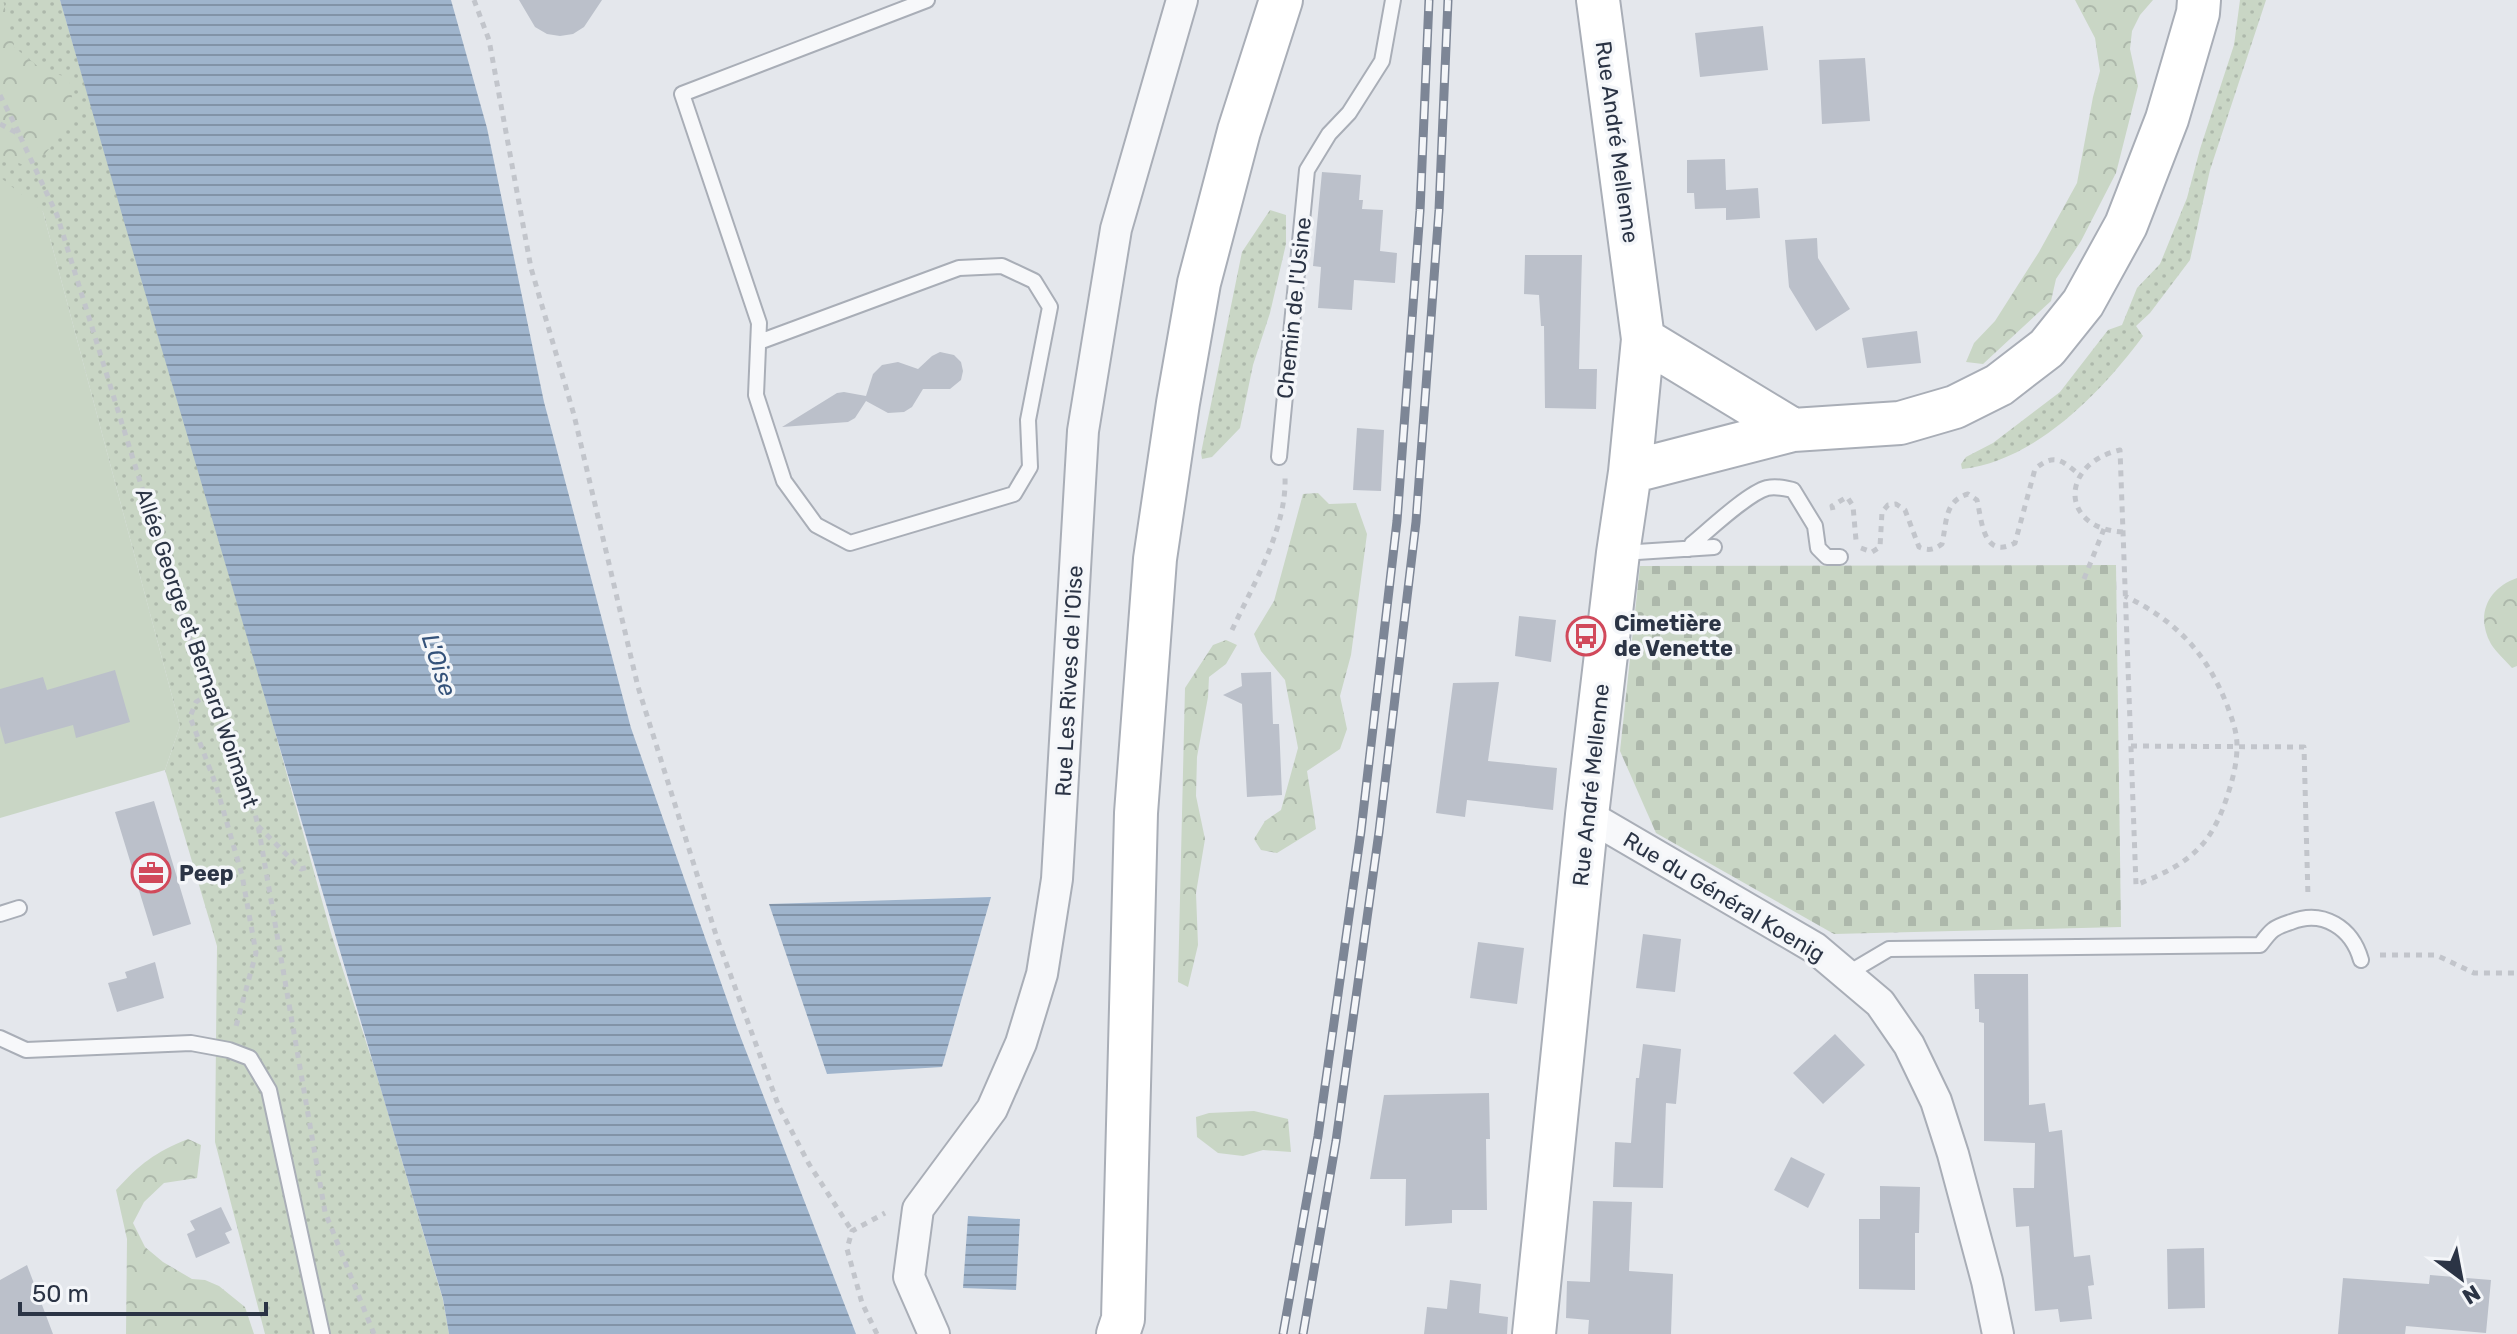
<svg xmlns="http://www.w3.org/2000/svg" width="2517" height="1334" font-family="Rubik,sans-serif">
<style>
.grass{fill:url(#grass-dots)}
.forest{fill:url(#forest-crowns)}
.cemetery{fill:url(#cemetery-stones)}
.garden{fill:#c9d6c5}
.water{fill:url(#water-rules)}
.building{fill:#bbc0ca}
.lines{fill:none;stroke-linecap:round;stroke-linejoin:round}
.lane-casing{stroke:#a9aeb7;stroke-width:18}
.street-casing{stroke:#a9aeb7;stroke-width:34}
.secondary-casing{stroke:#a9aeb7;stroke-width:46}
.path{stroke:#c2c5cb;stroke-width:5;stroke-dasharray:6 6;stroke-linecap:butt}
.lane{stroke:#f7f8fa;stroke-width:14}
.street{stroke:#f7f8fa;stroke-width:30}
.secondary{stroke:#fff;stroke-width:42}
.rail-casing{stroke:#7d8696;stroke-width:9}
.rail{stroke:#f4f6f9;stroke-width:6;stroke-dasharray:18;stroke-linecap:butt}
.labels{text-anchor:middle;dominant-baseline:central;stroke-width:7;stroke-linejoin:round;paint-order:stroke}
.street-label{font-size:22px;fill:#2b3445;stroke:#f4f6f9}
.poi-label{font-size:22px;font-weight:bold;fill:#2b3445;stroke:#f4f6f9;text-anchor:start}
.water-label{font-size:24px;font-style:italic;fill:#34527a;stroke:#f4f6f9}
</style>
<defs>
<pattern id="grass-dots" width="8" height="8" patternUnits="userSpaceOnUse" patternTransform="scale(2)"><rect width="8" height="8" fill="#c9d6c5"/><path d="M2 2h.1M6 6h.1" fill="none" stroke="#adb8ab" stroke-width="1.8" stroke-linecap="round"/></pattern>
<pattern id="forest-crowns" width="20" height="18" patternUnits="userSpaceOnUse" patternTransform="scale(2)"><rect width="20" height="18" fill="#c9d6c5"/><path d="M2 6a3 3 0 1 1 6 0M12 15a3 3 0 1 1 6 0" fill="none" stroke="#adb8ab"/></pattern>
<pattern id="cemetery-stones" width="16" height="16" patternUnits="userSpaceOnUse" patternTransform="scale(2)"><rect width="16" height="16" fill="#c9d6c5"/><path d="M2 7V4a2 2 0 0 1 4 0v3zM10 15v-3a2 2 0 0 1 4 0v3z" fill="#adb8ab"/></pattern>
<pattern id="water-rules" width="6" height="5" patternUnits="userSpaceOnUse" patternTransform="scale(2)"><rect width="6" height="5" fill="#9fb4cc"/><path d="M0 2.5h6" fill="none" stroke="#8293a7"/></pattern>
</defs>
<rect width="100%" height="100%" fill="#e4e7ec"/>
<path class="grass" d="M 0,0 L 60,0 L 267,703 L 331,933 L 377,1076 L 443,1300 L 449,1334 L 265,1334 L 215,1142 L 217,946 L 165,770 L 180,726 L 43,212 L 0,191 Z
M 2240,0 L 2266,0 L 2210,170 L 2190,260 L 2150,313 L 2136,326 L 2143,336 C 2101,393 2035,461 1962,469 L 1961,464 L 1966,457 L 1993,443 L 2060,392 L 2108,330 L 2122,325 L 2137,288 L 2160,264 L 2187,198 L 2200,149 L 2234,45 Z
M 1270,210 L 1286,215 L 1286,244 L 1270,313 L 1253,365 L 1240,428 L 1212,457 L 1202,459 L 1201,453 L 1242,252 Z"/>
<path class="forest" d="M 0,0 L 3,0 L 14,47 L 45,72 L 69,77 L 75,117 L 45,154 L 23,165 L 0,154 Z
M 2075,0 L 2153,0 L 2140,15 L 2132,31 L 2130,49 L 2138,86 L 2116,173 L 2081,241 L 2056,279 L 2051,301 L 1983,364 L 1966,362 L 1974,343 L 1995,321 L 2039,252 L 2077,183 L 2093,97 L 2100,71 L 2095,38 Z
M 1318,493 L 1329,504 L 1356,503 L 1367,534 L 1351,655 L 1340,696 L 1347,729 L 1340,749 L 1307,771 L 1316,829 L 1277,853 L 1261,850 L 1254,839 L 1265,821 L 1281,810 L 1298,748 L 1285,680 L 1261,651 L 1254,634 L 1274,601 L 1303,494 Z
M 2517,578 L 2517,666 L 2512,668 C 2505,660 2496,652 2491,644 C 2475,615 2488,588 2517,578 Z
M 1226,640 L 1237,645 L 1226,664 L 1209,677 L 1208,697 L 1197,757 L 1196,796 L 1205,839 L 1196,893 L 1198,945 L 1188,987 L 1178,982 L 1185,688 L 1213,645 Z
M 1254,1111 L 1288,1119 L 1291,1152 L 1263,1150 L 1243,1156 L 1218,1153 L 1197,1137 L 1196,1117 L 1209,1113 Z
M 188,1139 L 201,1145 L 197,1178 L 164,1183 L 144,1202 L 133,1223 L 145,1247 L 163,1262 L 192,1279 L 205,1280 L 219,1286 L 245,1307 L 254,1334 L 126,1334 L 127,1239 L 116,1190 C 141,1163 154,1153 188,1139 Z"/>
<path class="cemetery" d="M 2116,565 L 2121,927 L 1834,934 L 1656,833 L 1620,751 L 1640,566 Z"/>
<path class="garden" d="M 0,177 L 43,212 L 180,726 L 165,770 L 0,818 Z"/>
<path class="water" d="M 60,0 L 451,0 L 487,128 L 544,402 L 631,728 L 737,1028 L 856,1334 L 449,1334 L 443,1299 L 125,225 Z
M 991,897 L 942,1067 L 827,1074 L 769,904 Z
M 968,1216 L 1020,1219 L 1016,1290 L 963,1288 Z"/>
<path class="building" d="M 519,0 L 602,0 L 584,27 L 573,34 L 560,36 L 547,34 L 535,27 Z
M 1763,26 L 1768,70 L 1700,77 L 1695,33 Z
M 1865,58 L 1870,121 L 1822,124 L 1819,60 Z
M 1725,159 L 1726,190 L 1758,188 L 1760,218 L 1726,220 L 1726,208 L 1695,209 L 1694,193 L 1687,193 L 1687,160 Z
M 1322,172 L 1361,175 L 1359,200 L 1363,200 L 1362,209 L 1383,210 L 1380,251 L 1397,253 L 1395,283 L 1354,280 L 1352,310 L 1318,308 L 1321,267 L 1313,266 Z
M 1817,238 L 1818,258 L 1850,309 L 1816,331 L 1789,287 L 1785,240 Z
M 1525,255 L 1582,255 L 1579,369 L 1597,369 L 1596,409 L 1545,408 L 1544,326 L 1541,326 L 1539,295 L 1524,294 Z
M 1917,331 L 1921,363 L 1867,368 L 1862,338 Z
M 940,352 L 954,355 L 961,362 L 963,371 L 961,380 L 950,389 L 923,389 L 912,407 L 904,412 L 888,413 L 866,401 L 855,418 L 848,422 L 782,427 L 837,393 L 844,392 L 866,396 L 873,374 L 882,365 L 898,362 L 918,369 L 932,356 Z
M 1357,428 L 1384,430 L 1381,491 L 1353,490 Z
M 1519,616 L 1556,620 L 1551,662 L 1515,656 Z
M 115,670 L 130,722 L 76,738 L 73,725 L 5,744 L 0,726 L 0,689 L 43,677 L 47,690 Z
M 1271,672 L 1273,724 L 1279,724 L 1282,795 L 1247,797 L 1242,704 L 1223,695 L 1242,686 L 1241,673 Z
M 1499,682 L 1488,761 L 1557,768 L 1553,810 L 1467,800 L 1465,817 L 1436,813 L 1453,683 Z
M 154,801 L 191,924 L 153,936 L 115,812 Z
M 1643,934 L 1681,939 L 1675,992 L 1636,988 Z
M 1478,942 L 1524,948 L 1517,1004 L 1470,998 Z
M 155,962 L 164,998 L 117,1012 L 108,983 L 127,978 L 125,972 Z
M 1974,974 L 2028,974 L 2029,1105 L 2045,1103 L 2049,1132 L 2062,1130 L 2074,1257 L 2090,1255 L 2094,1285 L 2088,1286 L 2092,1319 L 2060,1322 L 2058,1309 L 2035,1311 L 2029,1226 L 2016,1227 L 2013,1188 L 2034,1188 L 2035,1143 L 1984,1141 L 1984,1023 L 1979,1022 L 1979,1009 L 1975,1009 Z
M 1835,1034 L 1865,1065 L 1823,1104 L 1793,1073 Z
M 1643,1044 L 1681,1049 L 1676,1104 L 1666,1103 L 1663,1188 L 1613,1187 L 1615,1142 L 1631,1143 L 1636,1078 L 1639,1078 Z
M 1489,1093 L 1490,1139 L 1486,1139 L 1487,1210 L 1452,1210 L 1452,1223 L 1405,1226 L 1406,1179 L 1370,1179 L 1384,1095 Z
M 1791,1157 L 1825,1174 L 1808,1208 L 1774,1190 Z
M 1880,1186 L 1920,1187 L 1919,1233 L 1915,1233 L 1915,1290 L 1859,1289 L 1859,1219 L 1880,1219 Z
M 1593,1201 L 1632,1202 L 1629,1271 L 1673,1274 L 1671,1334 L 1588,1334 L 1589,1320 L 1566,1318 L 1567,1281 L 1590,1282 Z
M 221,1207 L 232,1230 L 225,1233 L 230,1243 L 196,1258 L 187,1234 L 195,1230 L 190,1221 Z
M 2204,1248 L 2205,1308 L 2168,1309 L 2167,1249 Z
M 27,1265 L 53,1334 L 0,1334 L 0,1280 Z
M 2430,1275 L 2491,1280 L 2486,1333 L 2406,1326 L 2405,1334 L 2338,1334 L 2343,1278 L 2429,1284 Z
M 1450,1280 L 1481,1284 L 1479,1313 L 1508,1317 L 1507,1334 L 1424,1334 L 1427,1307 L 1447,1309 Z"/>
<g class="lines">
<defs>
<path id="lane" d="M 759,342 L 959,268 L 1002,266 L 1034,281 L 1050,307 L 1028,420 L 1030,467 L 1014,494 L 850,543 L 816,525 L 784,481 L 756,395 L 759,323 L 682,94 L 927,0
M 1279,457 L 1307,170 L 1329,134 L 1349,113 L 1382,61 L 1393,0
M 1689,549 L 1692,544 C 1709,530 1748,493 1767,488 C 1776,486 1784,488 1793,490 L 1815,526 L 1818,548 L 1827,557 L 1840,557
M 1622,553 L 1714,547
M 0,914 L 19,908
M 1845,975 L 1889,949 L 2260,945 C 2264,940 2268,934 2273,930 C 2278,926 2285,924 2291,922 C 2323,909 2352,928 2361,960
M 0,1038 L 26,1050 L 191,1043 L 229,1050 L 250,1058 L 269,1090 L 322,1334"/>
<path id="street" d="M 1587,815 L 1815,948 L 1880,1003 L 1909,1045 L 1936,1101 L 1953,1154 L 1987,1281 L 1998,1334
M 934,1334 L 909,1277 L 918,1209 L 992,1109 L 1021,1043 L 1042,974 L 1057,879 L 1083,431 L 1116,229 L 1182,0"/>
<path id="secondary" d="M 1643,339 L 1793,430
M 1630,472 L 1793,430 L 1900,423 L 1955,407 L 1999,385 L 2047,348 L 2083,303 L 2126,225 L 2167,119 L 2198,13 L 2199,0
M 1118,1334 L 1123,1319 L 1136,813 L 1155,559 L 1178,403 L 1199,283 L 1239,131 L 1281,0
M 1534,1334 L 1587,815 L 1618,553 L 1630,472 L 1643,339 L 1598,0"/>
</defs>
<use href="#lane" class="lane-casing"/>
<use href="#street" class="street-casing"/>
<use href="#secondary" class="secondary-casing"/>
<path class="path" d="M 474,0 L 489,40 L 531,268 L 574,415 L 638,687 L 717,938 L 779,1107 L 809,1164 L 852,1231
M 0,95 L 19,133
M 0,124 L 19,134 L 57,215 L 187,632 L 244,774 L 258,825 L 325,1212 L 374,1334
M 1833,510 L 1832,506 L 1847,497 L 1853,506 L 1856,540
M 2123,532 C 2060,529 2059,464 2120,450 L 2136,885 C 2158,876 2182,866 2199,848 C 2213,834 2222,813 2228,794 C 2233,778 2237,763 2237,746 C 2237,731 2232,719 2227,705 C 2206,652 2176,621 2125,596
M 1861,548 L 1872,552 L 1880,547 L 1882,512 L 1888,505 L 1896,504 L 1905,510 L 1919,547 C 1928,551 1934,550 1942,544 C 1947,522 1944,501 1968,494 L 1977,500 C 1982,521 1983,560 2015,543 L 2035,469 C 2055,452 2062,461 2080,475
M 2084,579 L 2104,529
M 1232,630 C 1253,585 1287,528 1285,477
M 210,693 L 196,702 L 190,717 L 216,785 L 242,875 L 256,953 L 235,1030
M 2131,746 L 2304,747 L 2308,897
M 258,826 L 301,869 L 308,867
M 2380,955 L 2436,955 L 2474,973 L 2517,973
M 877,1334 L 862,1303 L 847,1249 L 852,1231 L 885,1213"/>
<use href="#lane" class="lane"/>
<use href="#street" class="street"/>
<use href="#secondary" class="secondary"/>
<defs>
<path id="rail" d="M 1283,1334 L 1318,1136 L 1361,831 L 1397,521 L 1420,211 L 1429,0
M 1303,1334 L 1336,1141 L 1379,832 L 1416,522 L 1439,210 L 1448,0"/>
</defs>
<use href="#rail" class="rail-casing"/>
<use href="#rail" class="rail"/>
</g>
<defs>
<symbol id="bus-ring" viewBox="-11 -11 22 22"><circle r="9.5" fill="#f4f6f9" stroke="#d1495b" stroke-width="1.5"/><path d="M-5-6H5V4H4V6H2V4H-2V6H-4V4H-5ZM-3.5-4V0h7V-4ZM-3.5 1.2v1.5H-2V1.2ZM2 1.2v1.5H3.5V1.2Z" fill="#d1495b"/></symbol>
<symbol id="office-ring" viewBox="-11 -11 22 22"><circle r="9.5" fill="#f4f6f9" stroke="#d1495b" stroke-width="1.5"/><path d="M-6-3h4V-5.5h4V-3h4V5H-6ZM-1-4.5V-3h2v-1.5ZM-6 0V1H6V0Z" fill="#d1495b"/></symbol>
</defs>
<g fill-rule="evenodd">
<use href="#bus-ring" x="1564" y="614" width="44" height="44"/>
<use href="#office-ring" x="129" y="851" width="44" height="44"/>
</g>
<g class="labels">
<g class="street-label">
<text transform="translate(1617 142) rotate(82)">Rue André Mellenne</text>
<text transform="translate(1294 308) rotate(-84)">Chemin de l'Usine</text>
<text transform="translate(197 648) rotate(71)">Allée George et Bernard Woimant</text>
<text transform="translate(1069 681) rotate(-87)">Rue Les Rives de l'Oise</text>
<text transform="translate(1591 785) rotate(-84)">Rue André Mellenne</text>
<text transform="translate(1724 897) rotate(31)">Rue du Général Koenig</text>
</g>
<g class="poi-label">
<text x="1614" y="623">Cimetière<tspan x="1614" dy="25">de Venette</tspan></text>
<text x="179" y="873">Peep</text>
</g>
<g class="water-label">
<text transform="translate(439 665) rotate(72)">L'Oise</text>
</g>
</g>
<g transform="translate(2461 1278) rotate(148)" stroke="#f4f6f9" stroke-width="6" paint-order="stroke">
<path d="M0-6L14 30L0 20L-14 30Z" fill="#2b3445"/>
<text y="-12" font-size="22" font-weight="bold" text-anchor="middle" fill="#2b3445">N</text>
</g>
<path d="M20 1302v12h246v-12" fill="none" stroke="#2b3445" stroke-width="4"/>
<text x="32" y="1302" font-size="24" fill="#2b3445" stroke="#f4f6f9" stroke-width="6" paint-order="stroke">50 m</text>
</svg>
